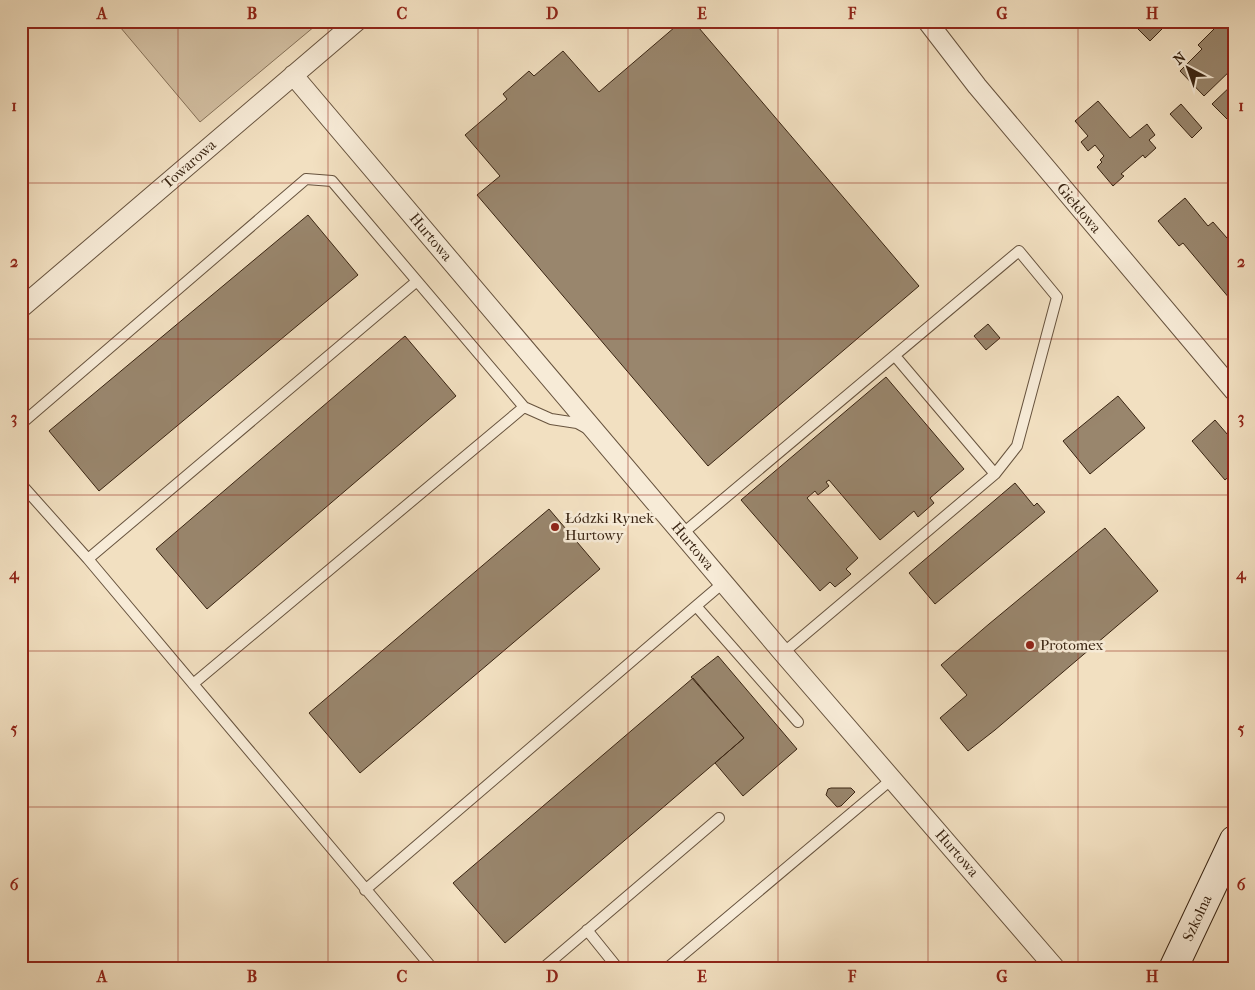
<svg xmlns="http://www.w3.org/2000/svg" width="1255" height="990" font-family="'IM FELL French Canon',serif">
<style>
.green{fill:#d3c0a3;stroke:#86725a}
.building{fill:#99866d;stroke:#392412}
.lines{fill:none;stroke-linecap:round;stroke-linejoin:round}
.lane-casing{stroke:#67533e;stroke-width:12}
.street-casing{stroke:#67533e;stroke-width:21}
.secondary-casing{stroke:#392412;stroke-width:30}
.lane{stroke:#f7ebd7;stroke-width:10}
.street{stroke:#f7ebd7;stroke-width:19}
.secondary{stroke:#f7ebd7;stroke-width:28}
.grid{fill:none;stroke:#8f2418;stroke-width:1;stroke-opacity:0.55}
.poi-dot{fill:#8f2418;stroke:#f7ebd7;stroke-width:2}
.labels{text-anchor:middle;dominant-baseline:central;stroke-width:5;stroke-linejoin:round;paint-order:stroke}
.street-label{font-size:15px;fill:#392412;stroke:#f7ebd7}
.poi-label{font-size:15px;fill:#392412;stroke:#f7ebd7;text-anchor:start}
.neatline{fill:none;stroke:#8f2418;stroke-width:2}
.grid-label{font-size:16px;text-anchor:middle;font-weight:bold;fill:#8f2418}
</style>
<rect width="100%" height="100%" fill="#f2e0c1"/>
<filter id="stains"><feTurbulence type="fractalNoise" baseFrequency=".004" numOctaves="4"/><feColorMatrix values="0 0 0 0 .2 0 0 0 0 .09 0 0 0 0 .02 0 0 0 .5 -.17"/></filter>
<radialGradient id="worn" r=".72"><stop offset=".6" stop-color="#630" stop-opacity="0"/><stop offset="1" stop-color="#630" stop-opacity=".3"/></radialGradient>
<path class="green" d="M 115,21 L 321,21 L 200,122 Z"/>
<path class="building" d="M 682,21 L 693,21 L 919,286 L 708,466 L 477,195 L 500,176 L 465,135 L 507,99 L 503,94 L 529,71 L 534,76 L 563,51 L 599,92 Z
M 1130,21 L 1170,21 L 1150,41 Z
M 1222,21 L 1234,21 L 1234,67 L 1204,96 L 1180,71 L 1202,49 L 1198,45 Z
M 1234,83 L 1234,126 L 1212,104 Z
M 1098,101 L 1130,138 L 1147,124 L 1155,135 L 1149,140 L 1156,148 L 1145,158 L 1143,155 L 1121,174 L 1124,176 L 1113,186 L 1097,167 L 1102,162 L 1100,160 L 1104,156 L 1095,145 L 1088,151 L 1081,142 L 1088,136 L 1075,121 Z
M 1181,104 L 1202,128 L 1192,138 L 1170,114 Z
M 1185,198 L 1208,226 L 1213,222 L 1234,246 L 1234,296 L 1230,299 L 1183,243 L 1179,246 L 1158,221 Z
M 308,215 L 358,275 L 99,491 L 49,431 Z
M 988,324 L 1000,338 L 986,350 L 974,336 Z
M 405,336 L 456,396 L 207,609 L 156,549 Z
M 886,377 L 964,469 L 930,498 L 934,503 L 918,517 L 914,511 L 880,540 L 829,480 L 826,482 L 829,486 L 818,495 L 815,491 L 807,498 L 858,558 L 846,569 L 851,574 L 835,587 L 830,582 L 820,591 L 741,500 Z
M 1118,396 L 1145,428 L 1090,474 L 1063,441 Z
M 1215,420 L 1234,442 L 1234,472 L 1225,480 L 1192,441 Z
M 1015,483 L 1034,506 L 1037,503 L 1045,512 L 935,604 L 909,573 Z
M 549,509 L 600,569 L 360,773 L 309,713 Z
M 1105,528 L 1158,591 L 995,730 L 968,751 L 940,718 L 967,695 L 941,665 L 989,624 Z
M 718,656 L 797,749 L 743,796 L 715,763 L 744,738 L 691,677 Z
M 693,678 L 744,738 L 505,943 L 453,883 Z
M 831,788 L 851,788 L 855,792 L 841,806 L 837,807 L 826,795 L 828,789 Z"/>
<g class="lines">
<defs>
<path id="lane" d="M 895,356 L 995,474
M 21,424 L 306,179 L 332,181 L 524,407 L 551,419 L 577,423 L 586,428
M 21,484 L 88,559 L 433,969
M 682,534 L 1019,251 L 1057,297 L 1017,446 L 995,474 L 783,653
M 88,559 L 417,281
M 723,583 L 696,606 L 798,722
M 193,684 L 524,407
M 365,890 L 696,606
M 587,930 L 616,966 L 620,969
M 542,969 L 719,818
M 666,969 L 892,779"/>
<path id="street" d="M 927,21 L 977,86 L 1234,391
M 293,75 L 783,653 L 1056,969
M 21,308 L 357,21"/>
<path id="secondary" d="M 1173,969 L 1234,840"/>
</defs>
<use href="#lane" class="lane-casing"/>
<use href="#street" class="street-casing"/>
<use href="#secondary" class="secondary-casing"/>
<use href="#lane" class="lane"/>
<use href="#street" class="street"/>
<use href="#secondary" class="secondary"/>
</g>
<path class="grid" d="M 178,21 L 178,969M 328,21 L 328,969M 478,21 L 478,969M 628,21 L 628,969M 778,21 L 778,969M 928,21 L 928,969M 1078,21 L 1078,969M 21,183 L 1234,183M 21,339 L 1234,339M 21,495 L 1234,495M 21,651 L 1234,651M 21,807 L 1234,807"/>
<g class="poi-dot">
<circle cx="555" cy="527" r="5"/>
<circle cx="1030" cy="645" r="5"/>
</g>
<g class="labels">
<g class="street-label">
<text transform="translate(189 164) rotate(-41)">Towarowa</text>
<text transform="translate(1079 208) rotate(50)">Giełdowa</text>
<text transform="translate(431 237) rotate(50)">Hurtowa</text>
<text transform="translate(693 546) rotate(50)">Hurtowa</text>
<text transform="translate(957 853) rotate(49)">Hurtowa</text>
<text transform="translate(1197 918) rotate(-65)">Szkolna</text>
</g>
<g class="poi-label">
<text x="565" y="518">Łódzki Rynek<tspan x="565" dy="17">Hurtowy</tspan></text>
<text x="1040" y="645">Protomex</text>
</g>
</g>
<rect width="1255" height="990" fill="none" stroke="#f2e0c1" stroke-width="55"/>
<g transform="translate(1188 68) rotate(319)" stroke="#f7ebd7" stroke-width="4" paint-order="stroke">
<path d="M0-4L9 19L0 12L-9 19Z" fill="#392412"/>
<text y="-8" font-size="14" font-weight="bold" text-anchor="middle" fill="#392412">N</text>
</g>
<rect x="28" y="28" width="1200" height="934" class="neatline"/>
<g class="grid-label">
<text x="102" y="19">A</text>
<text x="252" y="19">B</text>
<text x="402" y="19">C</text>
<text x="552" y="19">D</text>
<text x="702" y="19">E</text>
<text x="852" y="19">F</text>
<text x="1002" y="19">G</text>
<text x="1152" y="19">H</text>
<text x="14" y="111">1</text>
<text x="1241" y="111">1</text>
<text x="14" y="267">2</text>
<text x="1241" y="267">2</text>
<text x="14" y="423">3</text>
<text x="1241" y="423">3</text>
<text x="14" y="579">4</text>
<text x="1241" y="579">4</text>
<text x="14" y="734">5</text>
<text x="1241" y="734">5</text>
<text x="14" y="890">6</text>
<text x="1241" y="890">6</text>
<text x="102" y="982">A</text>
<text x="252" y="982">B</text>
<text x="402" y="982">C</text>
<text x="552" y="982">D</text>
<text x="702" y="982">E</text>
<text x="852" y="982">F</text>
<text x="1002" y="982">G</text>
<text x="1152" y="982">H</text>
</g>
<rect width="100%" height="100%" filter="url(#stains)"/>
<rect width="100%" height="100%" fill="url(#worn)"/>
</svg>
